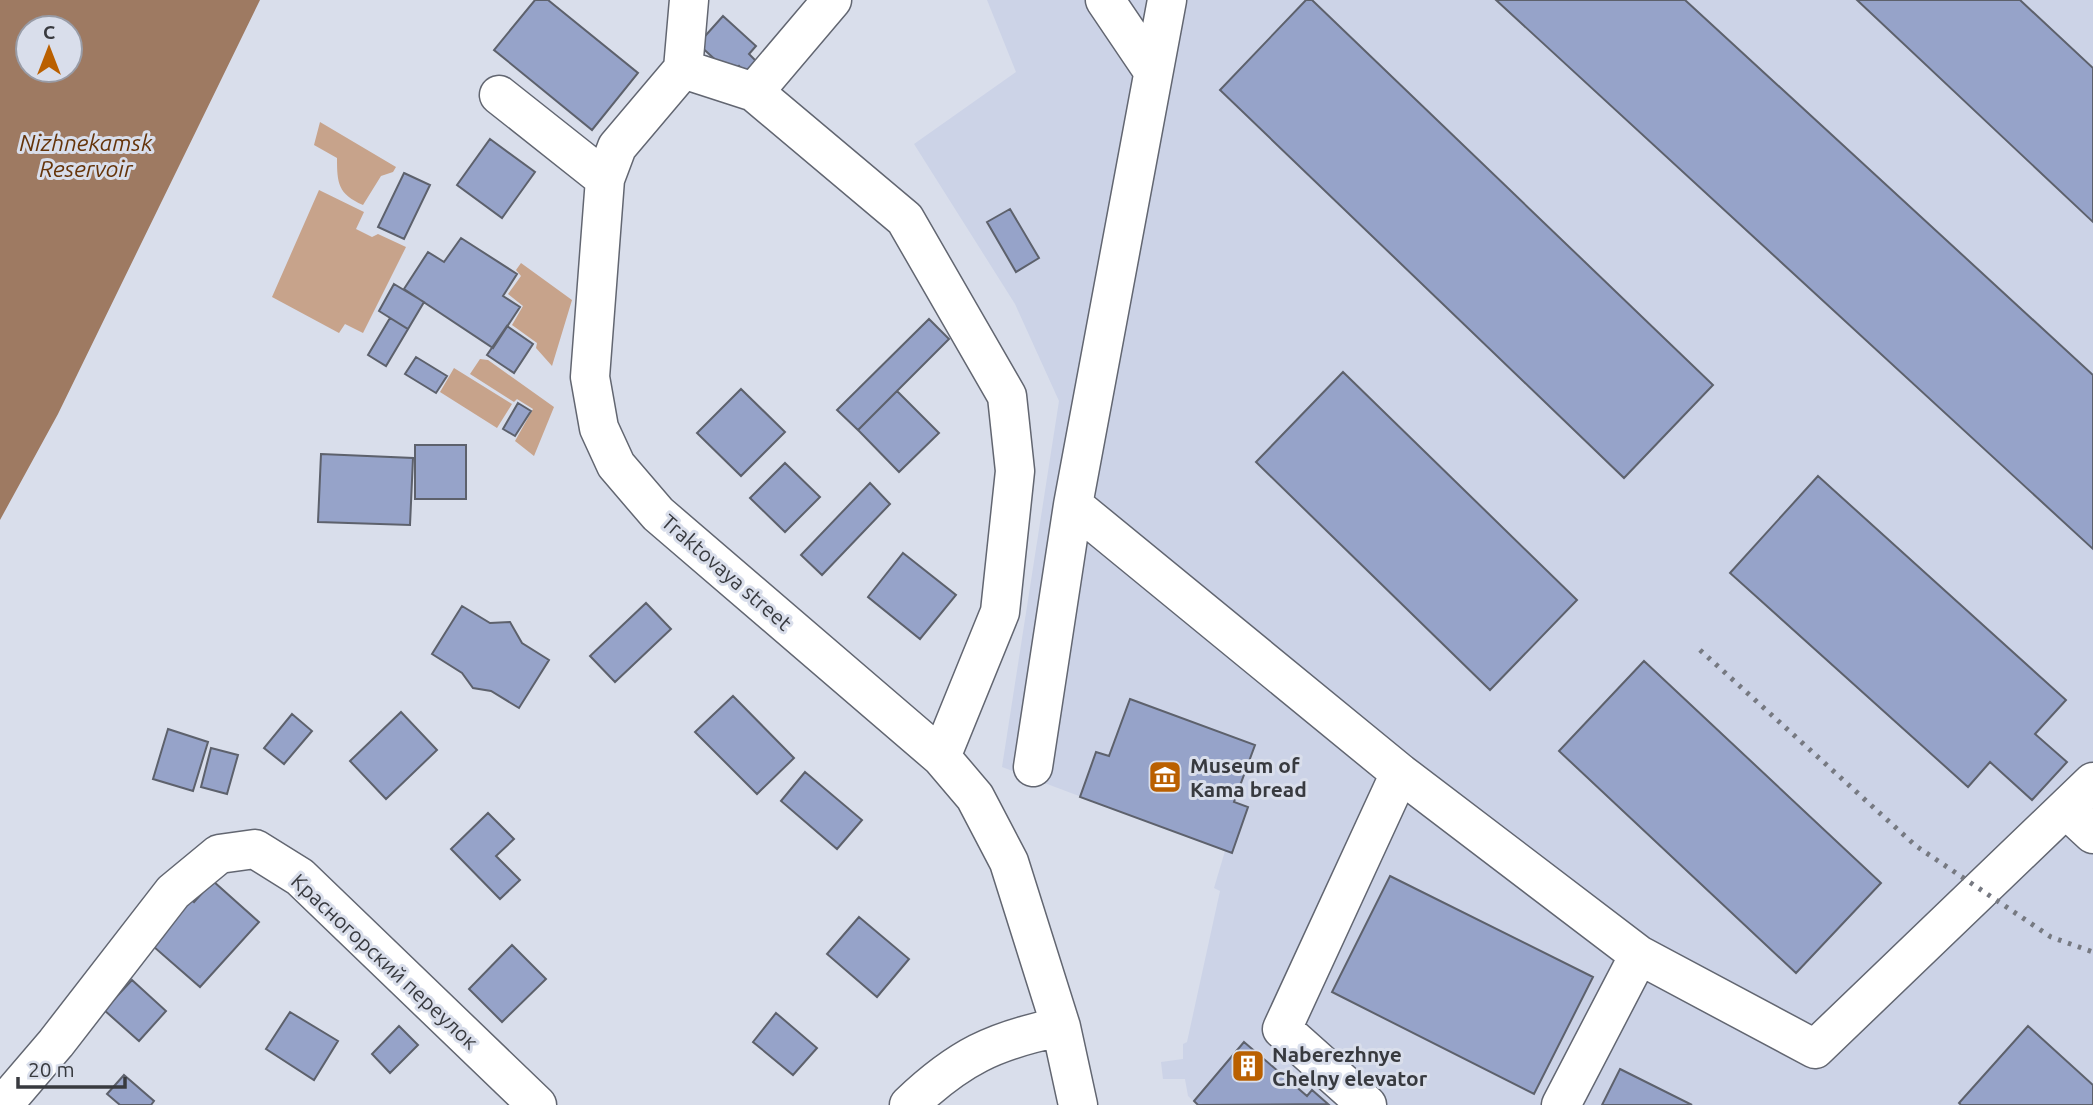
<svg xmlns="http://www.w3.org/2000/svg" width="2093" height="1105" font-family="Ubuntu,sans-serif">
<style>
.built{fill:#ccd3e7}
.green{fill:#c7a38b}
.water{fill:#9e7a62;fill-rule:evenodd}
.building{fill:#96a3c9;stroke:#5d616c;stroke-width:2}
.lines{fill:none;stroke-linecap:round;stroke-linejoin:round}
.minor-casing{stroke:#626671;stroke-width:41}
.minor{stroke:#fff;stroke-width:38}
.rail{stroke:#767981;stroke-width:5;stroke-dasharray:3.5 7;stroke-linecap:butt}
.labels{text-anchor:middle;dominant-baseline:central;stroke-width:6;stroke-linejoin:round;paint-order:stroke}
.street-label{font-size:21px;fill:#383a3f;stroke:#d9deeb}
.poi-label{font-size:21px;font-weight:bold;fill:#383a3f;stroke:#d9deeb;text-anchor:start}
.water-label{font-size:23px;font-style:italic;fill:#65340a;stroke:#d9deeb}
</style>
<rect width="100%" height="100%" fill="#d9deeb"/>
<path class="built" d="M 987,0 L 2093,0 L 2093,1105 L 1198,1105 L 1188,1096 L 1185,1079 L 1163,1079 L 1161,1062 L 1183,1059 L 1183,1044 L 1187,1042 L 1220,891 L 1214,888 L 1225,851 L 1002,767 L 1059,401 L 1015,304 L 914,144 L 1016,72 Z"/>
<path class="green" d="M 320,122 L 396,167 L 393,172 L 381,176 L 363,205 C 338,194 337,183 337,158 L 314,145 Z
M 319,190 L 364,212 L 356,229 L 372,237 L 378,234 L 406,247 L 363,333 L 345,324 L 339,333 L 272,297 Z
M 521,263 L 572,300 L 552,366 L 536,348 L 537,343 L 512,325 L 523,306 L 508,294 L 521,276 L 516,270 Z
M 480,359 L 488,360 L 554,407 L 534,456 L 515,441 L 533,409 L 517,399 L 514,402 L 470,374 Z
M 454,368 L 512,404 L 497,428 L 440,392 Z"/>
<path class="water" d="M 0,0 L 260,0 L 58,414 L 0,520 ZM 28,28 L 70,28 L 70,70 L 28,70 Z"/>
<path class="building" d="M 535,0 L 548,0 L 638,73 L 592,130 L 494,50 Z
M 1306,0 L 1312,0 L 1713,385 L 1624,478 L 1220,90 Z
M 1496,0 L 1685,0 L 2093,375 L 2093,549 Z
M 1857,0 L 2020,0 L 2093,68 L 2093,222 Z
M 723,16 L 756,46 L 749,54 L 756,61 L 745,72 L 739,66 L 731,74 L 698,44 Z
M 490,139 L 535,172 L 502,218 L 457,185 Z
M 404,173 L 430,185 L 404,239 L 378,227 Z
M 1010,209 L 1039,258 L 1016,272 L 987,222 Z
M 461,238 L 517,274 L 503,296 L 520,307 L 493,348 L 404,289 L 428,252 L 444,262 Z
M 394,284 L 424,302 L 408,329 L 379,311 Z
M 390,318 L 408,329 L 386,366 L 368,355 Z
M 929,319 L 949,339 L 858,430 L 837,410 Z
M 507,326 L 533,344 L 514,373 L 487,355 Z
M 416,357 L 447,376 L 436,393 L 405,374 Z
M 1343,372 L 1577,600 L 1490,690 L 1256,462 Z
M 741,389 L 785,432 L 741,476 L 697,433 Z
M 897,391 L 939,433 L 899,472 L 858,430 Z
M 518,403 L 531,411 L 515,436 L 503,429 Z
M 415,445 L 466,445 L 466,499 L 415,499 Z
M 321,454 L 413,458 L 410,525 L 318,522 Z
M 785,463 L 820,497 L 785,532 L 750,498 Z
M 1818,476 L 2066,700 L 2035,734 L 2067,762 L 2032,800 L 1990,762 L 1968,787 L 1730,573 Z
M 870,483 L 890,504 L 822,575 L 801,555 Z
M 903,553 L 956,595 L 920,639 L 868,597 Z
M 646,603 L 671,629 L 615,682 L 590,656 Z
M 462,606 L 490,623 L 510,622 L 522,643 L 549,660 L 519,708 L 491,691 L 473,688 L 462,673 L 432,654 Z
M 1644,661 L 1881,883 L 1796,973 L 1559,751 Z
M 733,696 L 794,758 L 757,794 L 695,732 Z
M 1130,699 L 1255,745 L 1234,802 L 1248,807 L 1232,853 L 1080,797 L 1096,752 L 1109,756 Z
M 401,712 L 437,750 L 386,799 L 350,761 Z
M 292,714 L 312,731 L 284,764 L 264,748 Z
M 168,729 L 208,742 L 193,791 L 153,779 Z
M 211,748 L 238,755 L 227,794 L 201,787 Z
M 805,772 L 862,820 L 837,849 L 781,801 Z
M 488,813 L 514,839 L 496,856 L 520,880 L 500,899 L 451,849 Z
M 1390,876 L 1593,977 L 1534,1094 L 1332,992 Z
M 213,881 L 259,922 L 200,987 L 154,947 L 164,935 L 153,925 L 182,892 L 194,902 Z
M 859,917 L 909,959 L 877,997 L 827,954 Z
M 512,945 L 546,979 L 502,1022 L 469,989 Z
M 132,980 L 166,1011 L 139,1041 L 104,1010 Z
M 290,1012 L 338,1041 L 314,1080 L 266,1049 Z
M 776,1013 L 817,1048 L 793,1075 L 753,1042 Z
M 399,1026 L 418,1045 L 390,1073 L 372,1054 Z
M 2028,1026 L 2093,1085 L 2093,1105 L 1961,1105 L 1959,1103 Z
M 1244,1042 L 1307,1096 L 1312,1090 L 1328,1104 L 1198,1105 L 1194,1101 Z
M 1620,1069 L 1692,1105 L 1602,1105 Z
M 124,1075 L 154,1101 L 151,1105 L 120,1105 L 107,1094 Z"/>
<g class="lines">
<defs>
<path id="minor" d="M 1105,0 L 1153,71
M 1167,0 L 1073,505 L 1400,773
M 683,69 L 617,147 L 605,179 L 590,377 L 599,428 L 616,465 L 658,514 L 941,757 L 975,797 L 1009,862 L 1061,1027 L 1078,1105
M 683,69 L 754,92 L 905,219 L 1007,396 L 1015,471 L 1000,612 L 941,757
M 683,69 L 689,0
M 754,92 L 832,0
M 499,95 L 605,179
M 1033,767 L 1073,505
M 2066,809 L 2093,834
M 3,1105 L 56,1043 L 173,892 L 219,854 L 255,849 L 300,877 L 537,1105
M 909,1105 C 958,1058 994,1040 1061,1027
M 1367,1105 L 1282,1029 L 1400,773 L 1639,955 L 1815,1049 L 2093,782
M 1561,1105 L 1639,955"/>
</defs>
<use href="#minor" class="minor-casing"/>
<use href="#minor" class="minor"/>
<path class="rail" d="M 1700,650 L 1916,846 L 2051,937 L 2093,952"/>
</g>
<defs>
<symbol id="museum-square" viewBox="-11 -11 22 22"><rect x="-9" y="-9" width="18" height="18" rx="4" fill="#ba6000" stroke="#d9deeb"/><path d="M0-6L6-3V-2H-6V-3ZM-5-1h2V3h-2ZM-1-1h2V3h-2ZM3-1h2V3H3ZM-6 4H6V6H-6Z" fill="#fff"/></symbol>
<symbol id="building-square" viewBox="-11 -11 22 22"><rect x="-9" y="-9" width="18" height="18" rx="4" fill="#ba6000" stroke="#d9deeb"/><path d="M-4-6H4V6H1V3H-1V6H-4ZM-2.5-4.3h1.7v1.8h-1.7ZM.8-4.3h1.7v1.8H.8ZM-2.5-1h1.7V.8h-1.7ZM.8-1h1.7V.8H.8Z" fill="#fff"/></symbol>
</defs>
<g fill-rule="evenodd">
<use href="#museum-square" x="1146" y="758" width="38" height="38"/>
<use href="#building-square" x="1229" y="1047" width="38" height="38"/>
</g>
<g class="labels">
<g class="street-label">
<text transform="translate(727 572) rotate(41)">Traktovaya street</text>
<text transform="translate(385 961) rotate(43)">Красногорский переулок</text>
</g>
<g class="poi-label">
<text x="1190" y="765">Museum of<tspan x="1190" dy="24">Kama bread</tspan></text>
<text x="1272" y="1054">Naberezhnye<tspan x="1272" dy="24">Chelny elevator</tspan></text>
</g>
<g class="water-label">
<text x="86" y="142">Nizhnekamsk<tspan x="86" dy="26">Reservoir</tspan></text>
</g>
</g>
<g transform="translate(49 49)"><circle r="33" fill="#d9deeb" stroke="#999ca6" stroke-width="2"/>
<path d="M0-5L12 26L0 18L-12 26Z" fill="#ba6000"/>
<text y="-10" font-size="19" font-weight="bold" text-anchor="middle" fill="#383a3f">С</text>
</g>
<path d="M18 1077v10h107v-10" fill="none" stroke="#383a3f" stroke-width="3.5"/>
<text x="28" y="1077" font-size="21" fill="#383a3f" stroke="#d9deeb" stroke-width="5" paint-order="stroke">20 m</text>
</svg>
